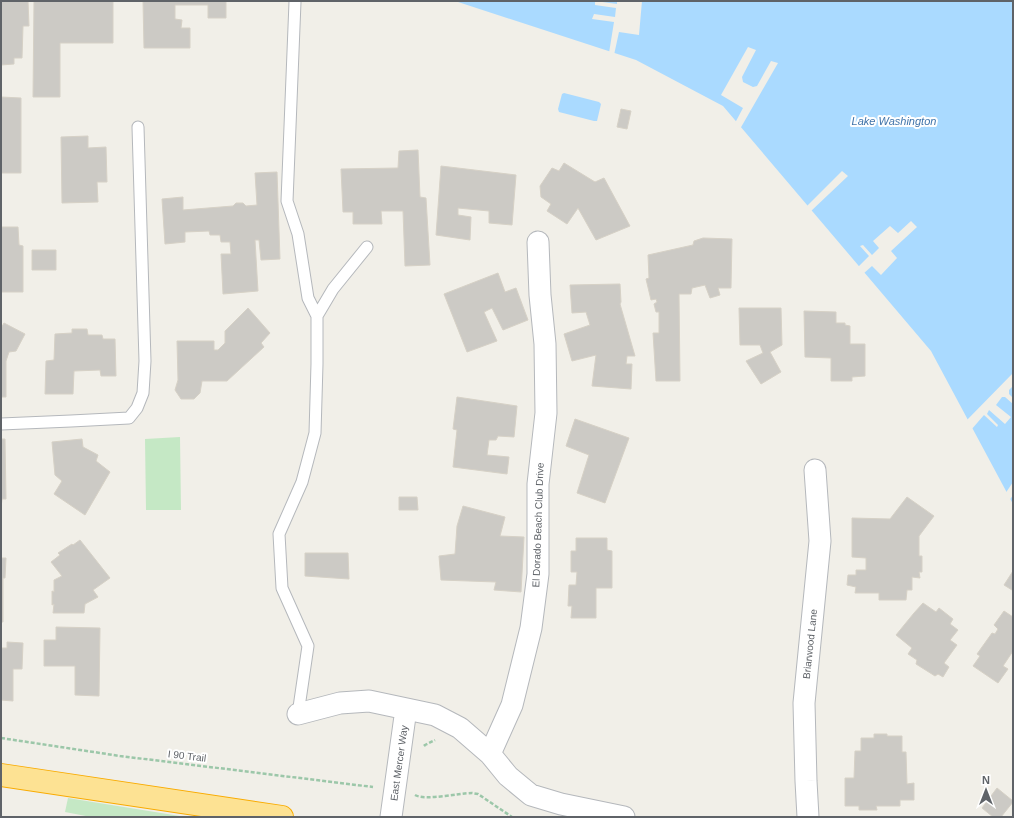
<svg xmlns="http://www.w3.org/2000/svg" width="1014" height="818" font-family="Arial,sans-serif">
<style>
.green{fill:#c5e8c5}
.water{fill:#aadaff}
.pier{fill:#f1efe8}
.building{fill:#cccac5;stroke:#d6d1c6}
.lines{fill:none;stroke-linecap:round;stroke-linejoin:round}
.service-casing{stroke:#b5b8bc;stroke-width:13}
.minor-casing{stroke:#b5b8bc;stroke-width:23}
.motorway-casing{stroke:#f9ab00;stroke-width:24}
.path{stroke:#9cc7a9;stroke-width:2.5;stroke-dasharray:4 2;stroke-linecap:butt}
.service{stroke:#fff;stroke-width:11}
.minor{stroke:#fff;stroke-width:21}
.motorway{stroke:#fde293;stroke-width:22}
.labels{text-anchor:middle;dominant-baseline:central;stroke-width:4;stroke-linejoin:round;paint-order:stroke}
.street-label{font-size:10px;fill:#5f6368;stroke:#fff}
.water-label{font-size:11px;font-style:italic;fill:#4174aa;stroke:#fff}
</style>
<rect width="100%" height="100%" fill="#f1efe8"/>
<path class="green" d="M 180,437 L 181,510 L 146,510 L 145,439 Z
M 68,798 L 186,817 L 91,817 L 65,812 Z"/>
<path class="water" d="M 455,1 L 1013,1 L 1013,504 L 931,351 L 723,106 L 636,60 Z
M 564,93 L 599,102 L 601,104 L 597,121 L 594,121 L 559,112 L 558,109 L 562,94 Z"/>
<path class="pier" d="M 595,1 L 617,4 L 617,1 L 642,1 L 639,35 L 619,32 L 614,55 L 609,53 L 614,22 L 592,19 L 594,14 L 615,17 L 616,8 L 595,5 Z
M 748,47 L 756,50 L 742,77 L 743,82 L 753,87 L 757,86 L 771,61 L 778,63 L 740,129 L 735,123 L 743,108 L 721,95 Z
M 842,171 L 848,176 L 810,212 L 806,207 Z
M 911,221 L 917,227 L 891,251 L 897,258 L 881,275 L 872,266 L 863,274 L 858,267 L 869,256 L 860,246 L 863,245 L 872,255 L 879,248 L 873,241 L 890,226 L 898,233 Z
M 1013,373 L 1013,386 L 1009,390 L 1009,394 L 1013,398 L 1013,404 L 1005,397 L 1002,397 L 996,405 L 1011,417 L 1005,424 L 989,410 L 987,414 L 998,425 L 997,427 L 984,415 L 971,430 L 966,421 Z
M 1013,482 L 1013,495 L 1009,501 L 1005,494 Z"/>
<path class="building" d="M 1,1 L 28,1 L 29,26 L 23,26 L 22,58 L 14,58 L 14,64 L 1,65 Z
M 34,1 L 113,1 L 113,43 L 60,43 L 60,97 L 33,97 Z
M 143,1 L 226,1 L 226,18 L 208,18 L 208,5 L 175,5 L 175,19 L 182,20 L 181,28 L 190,28 L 190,48 L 144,48 Z
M 1,97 L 21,98 L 21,173 L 1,173 Z
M 621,109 L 631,111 L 627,129 L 617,127 Z
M 88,136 L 88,148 L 106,147 L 107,182 L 97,182 L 98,202 L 62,203 L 61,137 Z
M 418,150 L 420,197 L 426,198 L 430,265 L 405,266 L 403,211 L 381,211 L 382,224 L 353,224 L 353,212 L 343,212 L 341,169 L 398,168 L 399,151 Z
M 564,163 L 595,182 L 604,178 L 630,226 L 596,240 L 578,208 L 567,224 L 547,211 L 551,204 L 541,197 L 540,186 L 552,168 L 559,171 Z
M 441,166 L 516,175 L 512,225 L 489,223 L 489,211 L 458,208 L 458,215 L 471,217 L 470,240 L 436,235 Z
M 277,172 L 280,259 L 261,260 L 259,240 L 255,240 L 258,291 L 223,294 L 221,254 L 231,254 L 230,242 L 221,242 L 220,235 L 210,235 L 209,231 L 185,232 L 185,242 L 165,244 L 162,199 L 183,197 L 183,210 L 233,206 L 236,203 L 243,203 L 246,206 L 257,205 L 255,173 Z
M 1,227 L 18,227 L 19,245 L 23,246 L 23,292 L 1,292 Z
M 703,238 L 732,239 L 731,288 L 718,288 L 720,295 L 710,298 L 705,285 L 692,288 L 691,294 L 679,294 L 680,381 L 656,381 L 653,333 L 659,333 L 659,312 L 656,312 L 654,304 L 657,302 L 656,299 L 651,300 L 646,279 L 649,278 L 648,255 L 693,245 L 694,241 Z
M 32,250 L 56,250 L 56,270 L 32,270 Z
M 498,273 L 505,292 L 516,288 L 528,320 L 503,330 L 492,308 L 484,312 L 497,341 L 467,352 L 444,294 Z
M 620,284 L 621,302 L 620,304 L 635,356 L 627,356 L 626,364 L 632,364 L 631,389 L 592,386 L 596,355 L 572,361 L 564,334 L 590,325 L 586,312 L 572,313 L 570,285 Z
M 248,308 L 270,333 L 261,343 L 264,347 L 227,381 L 202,381 L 200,393 L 194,399 L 181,399 L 175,390 L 178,380 L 177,341 L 214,341 L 214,350 L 218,350 L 225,343 L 225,331 Z
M 739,308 L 781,308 L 782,345 L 770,352 L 781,372 L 761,384 L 746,361 L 763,353 L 760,345 L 740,345 Z
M 804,311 L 836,312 L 836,323 L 845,323 L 845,325 L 850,326 L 850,344 L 865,344 L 865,376 L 852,377 L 852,381 L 831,381 L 831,358 L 805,357 Z
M 4,323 L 25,334 L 16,351 L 9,352 L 6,361 L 6,397 L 1,397 L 1,328 Z
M 72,329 L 87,329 L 88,335 L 102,335 L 103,339 L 115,339 L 116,376 L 101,376 L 100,370 L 74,371 L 73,394 L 45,394 L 46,361 L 54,360 L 55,334 L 72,333 Z
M 457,397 L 517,406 L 514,437 L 498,436 L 496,440 L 489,440 L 487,455 L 509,457 L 507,474 L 453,467 L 457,430 L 453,429 Z
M 575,419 L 629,438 L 605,503 L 577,493 L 589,455 L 566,446 Z
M 1,439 L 5,439 L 6,499 L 2,499 L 1,508 Z
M 82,439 L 83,447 L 98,455 L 96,461 L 110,472 L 85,515 L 54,494 L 62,481 L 55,475 L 52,442 Z
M 399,497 L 417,497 L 418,510 L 399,510 Z
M 907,497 L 934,516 L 919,536 L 919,556 L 922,556 L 922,572 L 919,572 L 920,578 L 912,577 L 912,590 L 907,590 L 906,600 L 879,600 L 879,593 L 855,593 L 856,587 L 847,585 L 848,575 L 856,575 L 856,570 L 866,570 L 866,558 L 852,557 L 852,518 L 890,519 Z
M 463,506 L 505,517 L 500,536 L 524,537 L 521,592 L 494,590 L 496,582 L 441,580 L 439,556 L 455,554 L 457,526 Z
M 576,538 L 607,538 L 607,550 L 612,551 L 612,588 L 596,588 L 596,618 L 571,618 L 572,606 L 568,606 L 569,585 L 576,585 L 577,572 L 571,572 L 571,551 L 576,551 Z
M 80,540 L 110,578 L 93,590 L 98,597 L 85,604 L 84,613 L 53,613 L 54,604 L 52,605 L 52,591 L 54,592 L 54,580 L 62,576 L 51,562 L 60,555 L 58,553 L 72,544 L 73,545 Z
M 305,553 L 348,553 L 349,579 L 305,576 Z
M 1,558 L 6,558 L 5,578 L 3,578 L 3,622 L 1,622 Z
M 1013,571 L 1013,588 L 1012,590 L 1004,585 Z
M 923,603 L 936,612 L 939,608 L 953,619 L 950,624 L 958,630 L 950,640 L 957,645 L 944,663 L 949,667 L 943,677 L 938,674 L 935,676 L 916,664 L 917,660 L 908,654 L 912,648 L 896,635 L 914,613 Z
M 1004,611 L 1013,617 L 1013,651 L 1003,666 L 1008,669 L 998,683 L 973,666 L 980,656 L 977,654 L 992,633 L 995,634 L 998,629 L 994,625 Z
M 56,627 L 100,628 L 99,696 L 75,695 L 75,666 L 44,666 L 44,640 L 56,640 Z
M 7,642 L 23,643 L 22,669 L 13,669 L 13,701 L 1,700 L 1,648 L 7,648 Z
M 874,734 L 887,734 L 887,736 L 902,736 L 902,752 L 906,752 L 907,784 L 914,783 L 914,800 L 900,800 L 900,806 L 876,806 L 877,810 L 859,810 L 859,806 L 845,806 L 845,778 L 854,778 L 855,751 L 861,751 L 861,738 L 874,738 Z
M 997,788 L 1013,801 L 1013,802 L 1001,817 L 993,817 L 982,808 Z"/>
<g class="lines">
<defs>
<path id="service" d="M 295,2 L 287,201 L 298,234 L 308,298 L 317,316
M 1,424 L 71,421 L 129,418 L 137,408 L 143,393 L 145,361 L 138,127
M 298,714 L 308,646 L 282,588 L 279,534 L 302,482 L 315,433 L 317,364 L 317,316 L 333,289 L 367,247"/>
<path id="minor" d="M 298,714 L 340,703 L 369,701 L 435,715 L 460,728 L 490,754 L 508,776 L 531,795 L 561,804 L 624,817
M 490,754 L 512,705 L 531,628 L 538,574 L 538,484 L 546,413 L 545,344 L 540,295 L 538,242
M 391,817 L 406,709
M 808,817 L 806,781 L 804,703 L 820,541 L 815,470"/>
<path id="motorway" d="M 1,775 L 282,817"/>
</defs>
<use href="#service" class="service-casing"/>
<use href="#minor" class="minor-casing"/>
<use href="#motorway" class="motorway-casing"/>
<path class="path" d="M 1,738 L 120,756 L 373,787
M 424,746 L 425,745 L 435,740
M 415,795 C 425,801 459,793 472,793 L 478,794 L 512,817"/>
<use href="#service" class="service"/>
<use href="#minor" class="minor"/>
<use href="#motorway" class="motorway"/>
</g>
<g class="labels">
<g class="street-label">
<text transform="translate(538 525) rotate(-88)">El Dorado Beach Club Drive</text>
<text transform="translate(810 644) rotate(-84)">Briarwood Lane</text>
<text transform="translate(187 756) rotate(7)">I 90 Trail</text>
<text transform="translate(399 763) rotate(-82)">East Mercer Way</text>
</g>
<g class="water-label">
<text x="894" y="121">Lake Washington</text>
</g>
</g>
<rect width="1014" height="818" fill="none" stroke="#5f6368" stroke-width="4"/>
<g transform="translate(986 790)" stroke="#ffffff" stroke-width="3" paint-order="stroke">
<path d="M0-3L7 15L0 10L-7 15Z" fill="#5f6368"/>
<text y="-6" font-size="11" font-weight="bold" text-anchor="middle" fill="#5f6368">N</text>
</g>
</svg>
